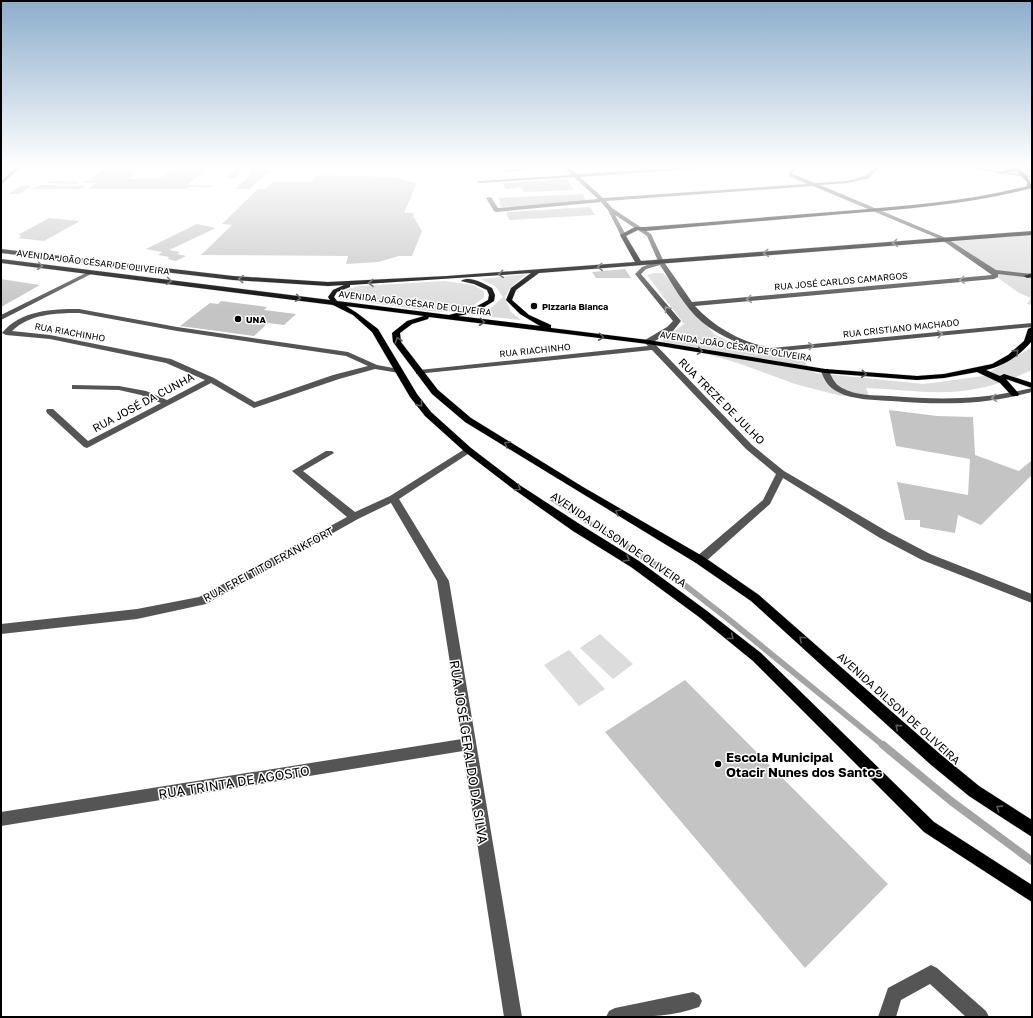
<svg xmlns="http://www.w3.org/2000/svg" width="1033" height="1018" font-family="'Golos Text',sans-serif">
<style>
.green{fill:#dcdcdc}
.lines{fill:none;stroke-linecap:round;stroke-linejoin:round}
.stream-far2{stroke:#a3a3a3;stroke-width:4.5}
.stream-far1{stroke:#a3a3a3;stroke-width:6}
.stream{stroke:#a3a3a3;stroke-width:8}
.building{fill:#c4c4c4}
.major-casing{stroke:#dbdbdb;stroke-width:1}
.minor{fill:#555;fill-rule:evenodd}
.major{fill:#000;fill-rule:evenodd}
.oneway{stroke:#595959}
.oneway2{stroke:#999}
.poi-dot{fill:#000;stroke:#fff;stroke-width:1.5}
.labels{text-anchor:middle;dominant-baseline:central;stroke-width:3;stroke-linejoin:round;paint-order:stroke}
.far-street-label{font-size:9px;fill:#000;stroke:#fff}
.far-poi-label{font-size:9px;font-weight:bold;fill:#000;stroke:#fff;text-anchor:start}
.street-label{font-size:11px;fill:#000;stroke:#fff}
.near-street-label{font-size:13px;fill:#000;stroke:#fff}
.near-poi-label{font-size:13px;font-weight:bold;fill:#000;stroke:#fff;text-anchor:start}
</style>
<rect width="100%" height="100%" fill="#fff"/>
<path class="green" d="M 1032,234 L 1032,305 L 1027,304 L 1031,298 L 1019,293 L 949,242 Z
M 654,273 L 663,273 L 714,334 L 749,352 L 758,355 L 786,351 L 797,354 L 815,373 L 924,384 L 983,376 L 1032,347 L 1032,370 C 1007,382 977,391 949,392 C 922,393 893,389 866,388 L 870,399 L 837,395 L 795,384 L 738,363 L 661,341 L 684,324 L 647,275 Z
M 526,274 L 510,288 L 505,297 L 511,312 L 521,320 L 473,315 L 492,307 L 503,297 L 496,287 L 481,279 Z
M 445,281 L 473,285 L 484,291 L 484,297 C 462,319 429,311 402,307 C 384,305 367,302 350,300 L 343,297 L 343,293 L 348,289 L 359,286 Z
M 600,634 L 633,664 L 613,679 L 580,648 Z
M 569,650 L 605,689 L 579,706 L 544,665 Z"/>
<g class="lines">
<path class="stream-far2" d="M 552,499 L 614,539"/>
<path class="stream-far1" d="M 613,538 L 673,576 L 727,618 L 884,746"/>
<path class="stream" d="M 883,745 L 951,801 L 1032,861"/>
</g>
<path class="building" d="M 108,167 L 144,167 L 127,179 L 159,179 L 175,167 L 209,167 L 187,185 L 213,186 L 213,187 L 189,187 L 185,189 L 88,189 L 96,183 L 83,183 Z
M 238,167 L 245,167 L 234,178 L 225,178 Z
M 255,167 L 275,168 L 272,172 L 268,172 L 250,189 L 235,189 L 252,174 L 249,173 Z
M 317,175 L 394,177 L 417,183 L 404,213 L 414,213 L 413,216 L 422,231 L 412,256 L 399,256 L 378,262 L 346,264 L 348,256 L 201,255 L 232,225 L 222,224 L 258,189 L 265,189 L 272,182 L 312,182 Z
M 567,179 L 574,190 L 524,192 L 520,187 L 506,189 L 502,183 Z
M 50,181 L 80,182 L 77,184 L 45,183 Z
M 41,185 L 46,184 L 44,185 L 86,186 L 81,189 L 33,189 Z
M 20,186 L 31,186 L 19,194 L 8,194 Z
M 583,194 L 585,201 L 501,207 L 499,198 Z
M 590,207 L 595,215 L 509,220 L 506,212 Z
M 49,218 L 80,221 L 44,241 L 18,238 L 22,236 L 18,235 Z
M 197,224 L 216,228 L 169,250 L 180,252 L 177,254 L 186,256 L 176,261 L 168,259 L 169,257 L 158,255 L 162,252 L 146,249 Z
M 625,269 L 631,278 L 596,278 L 592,272 Z
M 1,279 L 40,285 L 1,307 Z
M 221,301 L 267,307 L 264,310 L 296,314 L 284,325 L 268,323 L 254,336 L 180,326 L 210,303 L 218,304 Z
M 889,410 L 937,416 L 973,417 L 975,455 L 1019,471 L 1032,460 L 1032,475 L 981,525 L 958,515 L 955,533 L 920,527 L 920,520 L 905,520 L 897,482 L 968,495 L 970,459 L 896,446 Z
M 685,680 L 888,884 L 805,968 L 605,732 Z"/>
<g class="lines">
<defs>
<path id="major" d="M 1013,167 C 1022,167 1031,180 1032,188 C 971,204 906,209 842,214 C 777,220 711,225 645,231 L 638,230 L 626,236 L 641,261 L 1032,231 L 1032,235 L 539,273 L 516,290 L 512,300 L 529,315 L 551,325 L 551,328 L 648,340 L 825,369 L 917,376 L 944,374 L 992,364 L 1008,355 L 1024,341 L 1028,329 L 1032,327 L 1031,342 C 1019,356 1004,366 986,370 L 1000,376 L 1004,374 L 1032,383 L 1032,388 L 1006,379 L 1019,394 L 1018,396 L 1012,396 L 1000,383 L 977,372 L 944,378 L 917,380 L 825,373 L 648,344 L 429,317 L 428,319 L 412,324 L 400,333 L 401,342 L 438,390 L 471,418 L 583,487 L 704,557 L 759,595 L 940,754 L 979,786 L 1032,820 L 1032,837 L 969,796 L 930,764 L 751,601 L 696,563 L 465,422 L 432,394 L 393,342 L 392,333 L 407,321 L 424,316 L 346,306 L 357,313 L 378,329 L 417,394 L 431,412 L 471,448 L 518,484 L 581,525 L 639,561 L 707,611 L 761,653 L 934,822 L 1032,885 L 1032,902 L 924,832 L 753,661 L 699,617 L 631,567 L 573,531 L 512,488 L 465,452 L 425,416 L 410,397 L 372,332 L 353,315 L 333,305 L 1,263 L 1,259 L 330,300 L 328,297 L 333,290 L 344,285 L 328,286 L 233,280 L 1,253 L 1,249 L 233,276 L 328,282 L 447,276 L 635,262 L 620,235 L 635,227 L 645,227 C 711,222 778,216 844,211 C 905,206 968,202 1027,186 L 1027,182 L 1016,171 L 1000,174 L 998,173 L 1014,168 ZM 531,273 L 511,288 L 506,300 L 520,314 L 540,326 L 458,316 L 476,312 L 494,301 L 495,295 L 492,288 C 484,284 470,275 461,281 L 474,284 L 487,290 L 489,295 L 488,300 L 472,309 L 449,315 L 337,301 L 334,297 L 337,292 L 350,287 L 350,285 Z
M 1032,273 L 1032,277 L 1027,278 L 1024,276 Z"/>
</defs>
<use href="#major" class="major-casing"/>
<path class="minor" d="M 16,167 L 21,167 L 1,185 L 1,181 Z
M 531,167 L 546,167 L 505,172 L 503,171 Z
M 564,167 L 569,167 L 577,174 L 687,167 L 710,167 L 708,168 L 580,177 L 603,198 L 807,184 L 789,176 L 789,171 L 794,167 L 799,167 L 793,172 L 793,174 L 814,183 L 848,181 L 865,176 L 875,167 L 880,167 L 869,178 L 848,183 L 820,185 L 946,238 L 996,270 L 1032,274 L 1032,278 L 998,274 L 998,277 L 994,279 L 695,306 C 715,328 743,343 772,348 L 1032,323 L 1032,327 L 772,352 C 747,348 722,338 702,322 C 684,307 672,283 660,265 L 646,269 L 641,274 L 681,321 L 673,331 L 653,342 L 752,445 L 784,471 L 888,532 L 930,554 L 1032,594 L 1032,603 L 922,560 L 880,538 L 783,478 L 770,504 L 704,563 L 696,563 L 695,560 L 696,557 L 763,500 L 776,474 L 746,449 L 652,350 L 416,374 L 416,370 L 419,370 L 648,346 L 644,342 L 645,340 L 667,327 L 673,321 L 635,274 L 642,267 L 658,261 L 647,236 L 615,215 L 626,235 L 621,236 L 608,210 L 601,202 L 496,212 L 494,211 L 486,198 L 491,197 L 498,208 L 598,199 L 574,177 L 479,183 L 477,182 L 479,181 L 571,175 ZM 813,186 L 942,240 L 992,275 L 692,302 L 664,262 L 651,234 L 612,208 L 606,201 Z
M 961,167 L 972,167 L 1032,176 L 1032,178 Z
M 90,271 L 95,272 L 1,320 L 1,315 Z
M 79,309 L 177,327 L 348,352 L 377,365 L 399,369 L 403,371 L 399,373 L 375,369 L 339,379 L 254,408 L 211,383 L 87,448 L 84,447 L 47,413 L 46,411 L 47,409 L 53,409 L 88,441 L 161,403 L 141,395 L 119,390 L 75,389 L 72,389 L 72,385 L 119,386 L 146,391 L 167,400 L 205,380 L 166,363 L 50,339 L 6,335 L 2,333 C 21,310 52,309 79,309 ZM 79,313 L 177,331 L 346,356 L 368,366 L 333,375 L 255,402 L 214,378 L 171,359 L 50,335 L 12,331 C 30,314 55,313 79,313 Z
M 822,369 L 828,369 C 832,377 834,384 842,388 C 856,396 875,395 890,396 C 942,400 981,400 1032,388 L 1032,392 C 983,405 942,405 892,401 C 875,400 853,400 838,392 C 829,388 824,380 821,371 Z
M 468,447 L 473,450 L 471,452 L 399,499 L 449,581 L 522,1017 L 504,1017 L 463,751 L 1,826 L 1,812 L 462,739 L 437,581 L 391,503 L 358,519 L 206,604 L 137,619 L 1,634 L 1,624 L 137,609 L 199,597 L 347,517 L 292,471 L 326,451 L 332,451 L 334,453 L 303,471 L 355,512 L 390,496 Z
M 931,965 L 937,968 L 986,1011 L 989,1017 L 966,1017 L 930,984 L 901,1000 L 896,1017 L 878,1017 L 888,988 Z
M 693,992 L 699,995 L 702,1001 L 699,1007 C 670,1018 637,1017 606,1017 L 609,1011 L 615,1008 Z"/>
<use href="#major" class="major"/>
</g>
<defs><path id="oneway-chevron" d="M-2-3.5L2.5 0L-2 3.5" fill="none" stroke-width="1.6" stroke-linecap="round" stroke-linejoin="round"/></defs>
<g class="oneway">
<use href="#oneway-chevron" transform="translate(895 243) rotate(175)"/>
<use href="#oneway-chevron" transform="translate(766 253) rotate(175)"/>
<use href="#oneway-chevron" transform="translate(40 266) rotate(7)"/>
<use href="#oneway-chevron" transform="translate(600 267) rotate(176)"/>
<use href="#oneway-chevron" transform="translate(501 274) rotate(175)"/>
<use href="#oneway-chevron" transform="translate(241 279) rotate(-175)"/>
<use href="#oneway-chevron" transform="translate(169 281) rotate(7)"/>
<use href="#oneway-chevron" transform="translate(371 283) rotate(177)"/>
<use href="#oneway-chevron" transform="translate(298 298) rotate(8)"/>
<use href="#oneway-chevron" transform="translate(482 322) rotate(7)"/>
<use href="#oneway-chevron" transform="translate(601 337) rotate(7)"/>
<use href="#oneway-chevron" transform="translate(398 340) rotate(-109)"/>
<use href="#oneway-chevron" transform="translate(700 351) rotate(9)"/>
<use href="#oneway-chevron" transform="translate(1016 352) rotate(-42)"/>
<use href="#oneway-chevron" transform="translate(864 374) rotate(6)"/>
<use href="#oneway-chevron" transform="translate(420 404) rotate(51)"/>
<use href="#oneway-chevron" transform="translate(507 444) rotate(-149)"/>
<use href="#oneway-chevron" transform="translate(518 488) rotate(35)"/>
<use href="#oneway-chevron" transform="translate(618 512) rotate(-150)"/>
<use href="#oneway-chevron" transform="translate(627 559) rotate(32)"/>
<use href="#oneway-chevron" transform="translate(731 637) rotate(39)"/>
<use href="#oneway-chevron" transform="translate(802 639) rotate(-137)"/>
<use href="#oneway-chevron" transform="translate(898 727) rotate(-139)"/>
<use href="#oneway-chevron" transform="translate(999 808) rotate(-147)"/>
</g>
<g class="oneway2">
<use href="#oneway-chevron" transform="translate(962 280) rotate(175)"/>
<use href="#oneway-chevron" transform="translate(749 299) rotate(175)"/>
<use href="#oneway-chevron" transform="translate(667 309) rotate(-129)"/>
<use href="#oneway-chevron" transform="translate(940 334) rotate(-6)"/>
<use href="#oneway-chevron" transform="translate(811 346) rotate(-6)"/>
<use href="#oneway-chevron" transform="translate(994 398) rotate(172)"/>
</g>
<linearGradient id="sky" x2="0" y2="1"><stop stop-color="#8cadcc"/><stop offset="0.54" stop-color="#fff"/><stop offset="1" stop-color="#fff" stop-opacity="0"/></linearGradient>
<rect width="1033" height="309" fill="url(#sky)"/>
<g class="poi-dot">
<circle cx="534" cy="306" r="4"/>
<circle cx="238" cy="319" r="4"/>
<circle cx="718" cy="764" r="4"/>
</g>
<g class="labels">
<g class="far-street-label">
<text transform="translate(93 262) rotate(7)">AVENIDA JOÃO CÉSAR DE OLIVEIRA</text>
<text transform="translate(841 281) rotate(-5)">RUA JOSÉ CARLOS CAMARGOS</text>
<text transform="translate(415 303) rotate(7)">AVENIDA JOÃO CÉSAR DE OLIVEIRA</text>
<text transform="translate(901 328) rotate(-6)">RUA CRISTIANO MACHADO</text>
<text transform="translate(70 332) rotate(10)">RUA RIACHINHO</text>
<text transform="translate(736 346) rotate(9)">AVENIDA JOÃO CÉSAR DE OLIVEIRA</text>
<text transform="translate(535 350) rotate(-6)">RUA RIACHINHO</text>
</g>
<g class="far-poi-label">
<text x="542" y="306">Pizzaria Bianca</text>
<text x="246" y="319">UNA</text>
</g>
<g class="street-label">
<text transform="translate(722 401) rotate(45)">RUA TREZE DE JULHO</text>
<text transform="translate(143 402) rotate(-28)">RUA JOSÉ DA CUNHA</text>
<text transform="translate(619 539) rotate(34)">AVENIDA DILSON DE OLIVEIRA</text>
<text transform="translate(268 564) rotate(-28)">RUA FREI TITO FRANKFORT</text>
<text transform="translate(899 708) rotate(42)">AVENIDA DILSON DE OLIVEIRA</text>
</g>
<g class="near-street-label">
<text transform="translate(469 752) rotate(81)">RUA JOSÉ GERALDO DA SILVA</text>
<text transform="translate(234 782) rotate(-9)">RUA TRINTA DE AGOSTO</text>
</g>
<g class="near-poi-label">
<text x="726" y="757">Escola Municipal<tspan x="726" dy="15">Otacir Nunes dos Santos</tspan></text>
</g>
</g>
<rect width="1033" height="1018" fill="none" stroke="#000000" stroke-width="4"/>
</svg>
